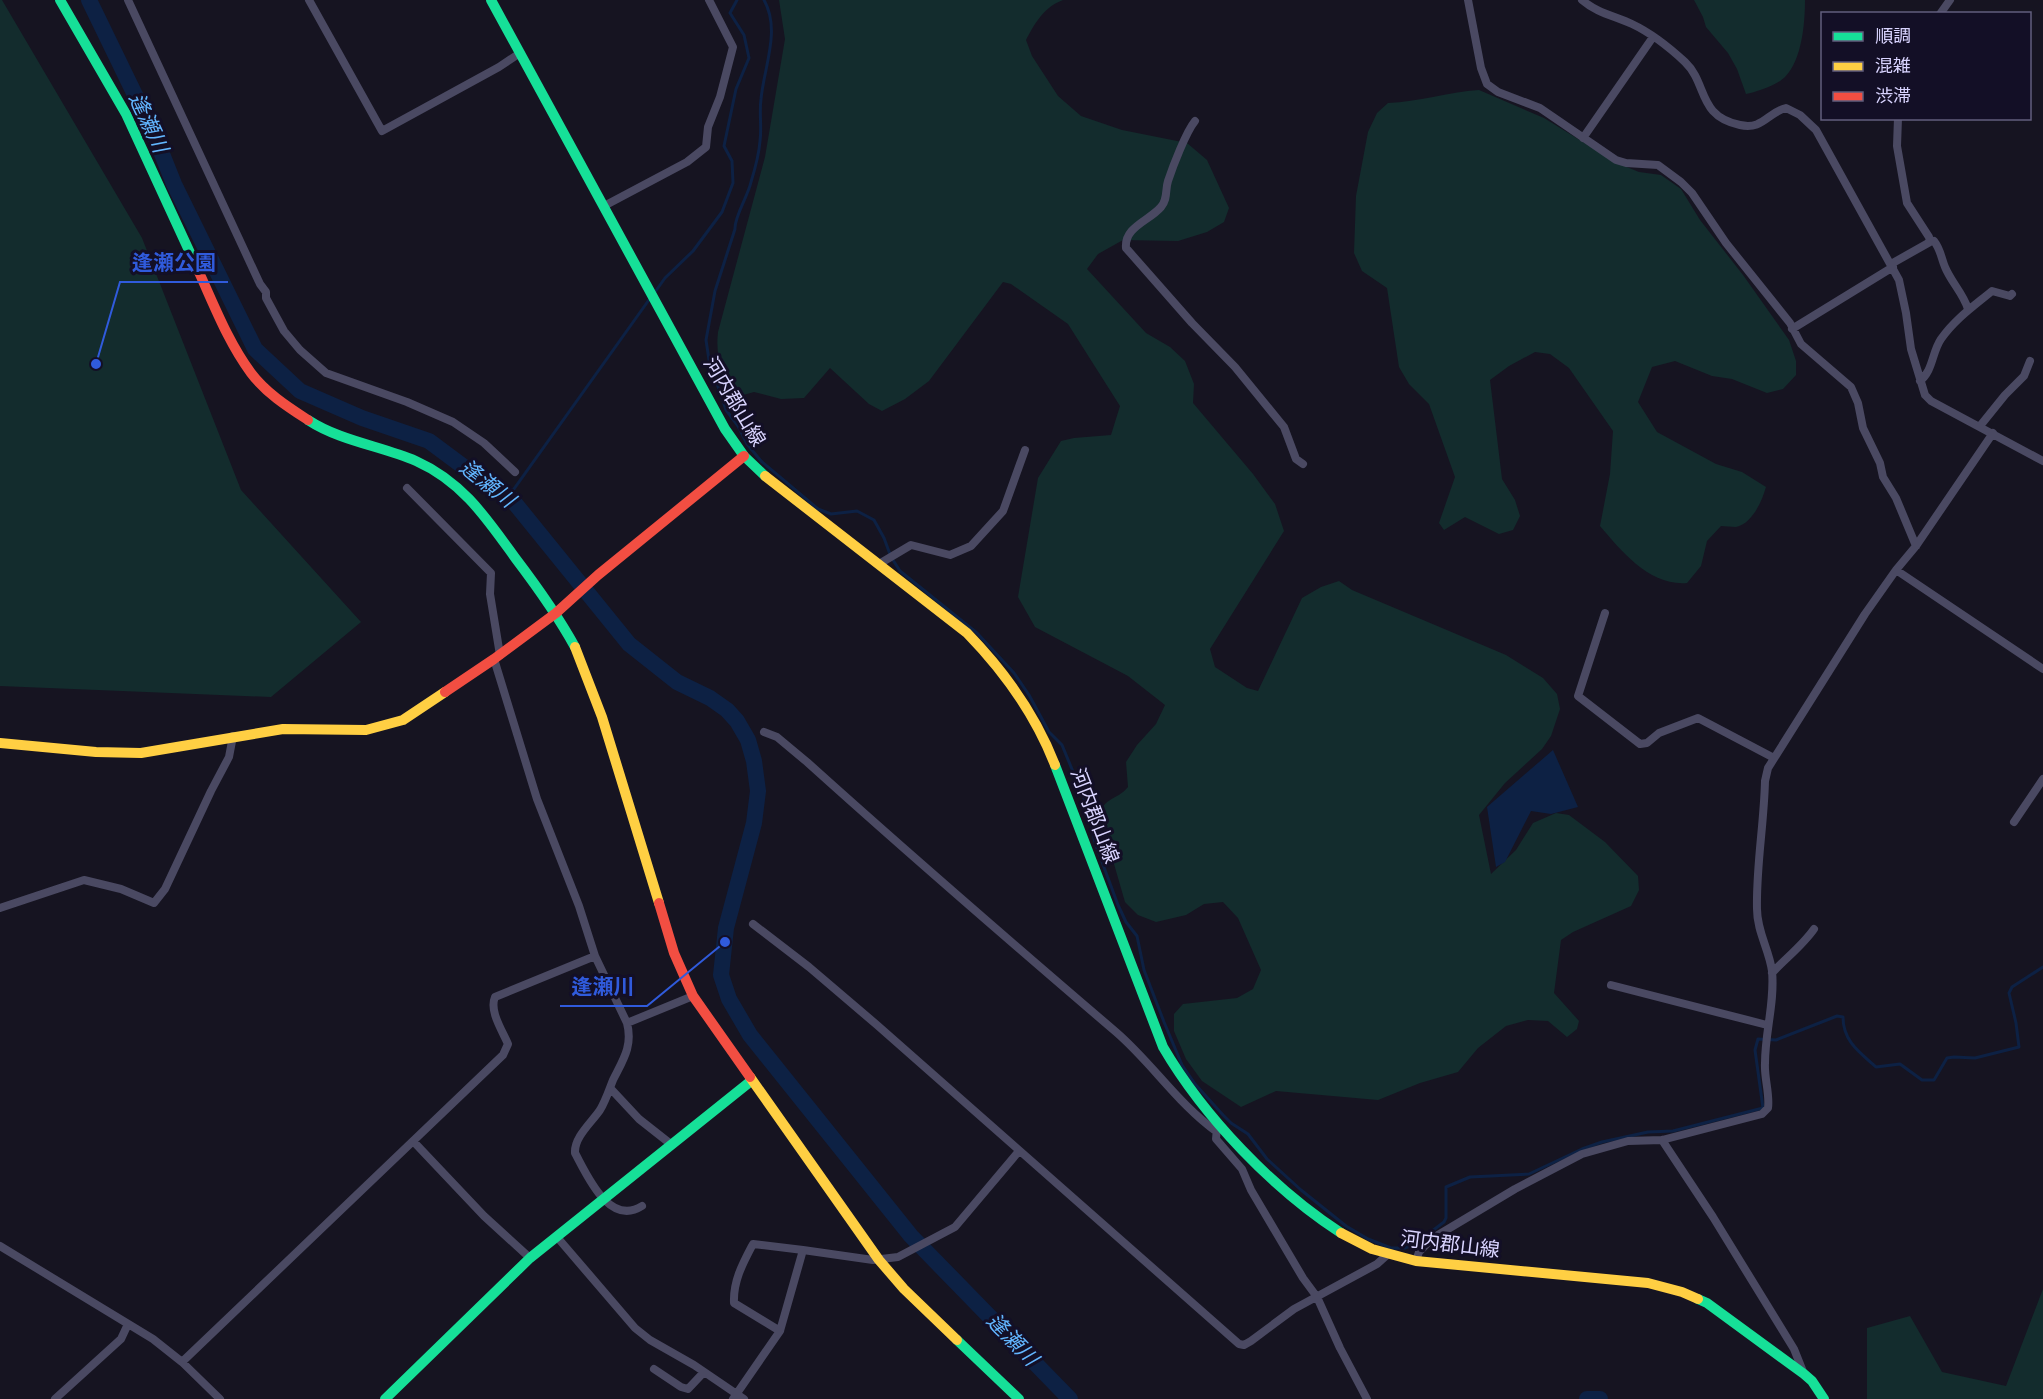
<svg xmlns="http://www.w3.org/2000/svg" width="2043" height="1399" font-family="'Varela Round','Noto Sans JP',sans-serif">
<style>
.green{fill:#132c2d}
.water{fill:#0d2144}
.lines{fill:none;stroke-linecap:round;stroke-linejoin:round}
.stream{stroke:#0d2144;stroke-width:3}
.river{stroke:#0d2144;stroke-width:16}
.street{stroke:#4a4962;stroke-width:8}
.fast{stroke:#16e098;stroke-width:10}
.slow{stroke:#ffcf43;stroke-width:10}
.jam{stroke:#f24e42;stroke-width:10}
.labels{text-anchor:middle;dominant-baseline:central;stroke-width:6;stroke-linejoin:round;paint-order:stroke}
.street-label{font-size:20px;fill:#d9d4ff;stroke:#130f26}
.water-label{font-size:21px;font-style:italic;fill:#62b6ff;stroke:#130f26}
.leader{fill:none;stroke:#305bdc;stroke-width:2}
.callout-dot{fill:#305bdc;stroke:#130f26;stroke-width:2}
.callout-label{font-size:21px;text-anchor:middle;font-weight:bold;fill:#305bdc;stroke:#130f26;stroke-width:6;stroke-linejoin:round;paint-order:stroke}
</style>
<rect width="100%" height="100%" fill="#161421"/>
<path class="green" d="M 0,0 L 2,0 L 142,238 L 241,490 L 361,622 L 271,697 L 0,686 Z
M 779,0 L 1063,0 C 1044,7 1035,23 1026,40 L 1032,56 L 1058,96 L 1081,116 L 1122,130 L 1187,143 L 1207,160 L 1229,208 L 1224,222 L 1207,232 L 1178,241 L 1123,240 L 1098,254 L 1087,269 L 1146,333 L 1170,347 L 1185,361 L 1194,384 L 1193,403 L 1253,474 L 1275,504 L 1284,531 L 1210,649 L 1215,667 L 1247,688 L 1258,691 L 1302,598 L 1321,587 L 1339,581 L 1352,590 L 1506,655 L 1543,678 L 1557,694 L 1560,709 L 1551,736 L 1542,749 L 1505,783 L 1479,815 L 1491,874 L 1516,850 L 1533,823 L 1556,813 L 1569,815 L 1605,842 L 1638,876 L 1639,890 L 1631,906 L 1573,932 L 1561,940 L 1554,993 L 1579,1021 L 1577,1029 L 1567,1037 L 1548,1021 L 1528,1020 L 1506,1026 L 1478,1048 L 1458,1072 L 1420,1083 L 1378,1100 L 1276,1091 L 1241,1107 L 1202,1081 L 1186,1059 L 1174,1031 L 1174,1014 L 1183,1004 L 1237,998 L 1253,989 L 1261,970 L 1238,918 L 1223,902 L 1204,904 L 1186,915 L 1156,922 L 1138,915 L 1125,902 L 1101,819 C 1100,797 1117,801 1128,787 L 1126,762 L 1137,745 L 1156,724 L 1165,705 L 1128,676 L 1035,627 L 1018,597 L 1038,478 L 1061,441 L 1074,438 L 1111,435 L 1120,406 L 1068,324 L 1011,284 L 1003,282 L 929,381 L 905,399 L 882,411 L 869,404 L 830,368 L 804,398 L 781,399 L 754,392 L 736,397 C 723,374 715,359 718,332 L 765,157 L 785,39 Z
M 1694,0 L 1805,0 C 1805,23 1802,60 1785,77 C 1777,85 1756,92 1746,94 L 1737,69 L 1728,53 L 1706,27 L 1703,17 Z
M 1479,90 L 1544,118 L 1617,163 L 1639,172 L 1661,175 L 1681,189 L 1700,220 L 1743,275 L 1789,340 L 1796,361 L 1796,375 L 1783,389 L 1767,393 L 1732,379 L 1712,376 L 1675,361 L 1652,367 L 1638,402 L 1657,432 L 1716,464 L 1742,472 L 1766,487 C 1762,501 1752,524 1736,527 C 1732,527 1725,526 1721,526 L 1707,541 L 1701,566 L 1687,583 C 1650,586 1622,552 1600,526 L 1610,474 L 1613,431 L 1569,368 L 1550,354 L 1535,352 L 1509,366 L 1490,380 L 1502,479 L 1515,500 L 1520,516 L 1513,530 L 1499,534 L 1465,517 L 1444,530 L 1439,523 L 1455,477 L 1429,404 L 1409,384 L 1399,367 L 1387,288 L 1362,271 L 1354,253 L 1356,196 L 1368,132 L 1377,113 L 1388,103 C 1418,102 1448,92 1479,90 Z
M 2043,1289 L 2043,1399 L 1867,1399 L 1867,1328 L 1910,1316 L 1942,1372 L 2006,1386 Z"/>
<path class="water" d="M 1553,750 L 1578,807 L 1551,814 L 1531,811 L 1505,862 L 1496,867 L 1487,807 Z"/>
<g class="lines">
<path class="stream" d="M 764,0 C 781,30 764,67 761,99 C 759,113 762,127 760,141 C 759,154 755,169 751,182 C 748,196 734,217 735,229 L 715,291 L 706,340 L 709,360 L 726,410 L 738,426 L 747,444 L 761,461 L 818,509 L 831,514 L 857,511 L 874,520 L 884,538 L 891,557 L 900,571 L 977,633 L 1014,673 L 1029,695 L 1049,732 L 1062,745 L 1088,808 L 1095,843 L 1118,905 L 1126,922 L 1137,936 L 1144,970 L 1164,1022 L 1182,1065 L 1195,1084 L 1223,1115 L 1231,1123 L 1248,1134 L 1267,1159 L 1301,1190 L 1346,1226 L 1368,1239 L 1391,1248 L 1405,1248 L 1415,1244 L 1444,1222 L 1446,1218 L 1446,1187 L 1470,1177 L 1529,1174 L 1582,1149 L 1602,1142 L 1648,1132 L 1673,1131 L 1763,1108 L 1755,1050 L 1758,1039 L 1776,1040 L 1837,1016 L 1843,1017 C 1843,1041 1859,1052 1876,1067 L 1900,1064 L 1922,1080 L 1934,1080 L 1947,1058 L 1954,1057 L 1975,1058 L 2019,1047 L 2016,1023 L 2009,993 L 2012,987 L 2043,967
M 655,292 L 665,278 L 693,251 L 722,212 L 733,183 L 732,161 L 724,146 L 736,89 L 749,58 L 744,35 L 730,13 L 737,0
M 509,496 L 651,297"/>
<path class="river" d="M 89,0 L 154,134 L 174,184 L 255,349 L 300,391 L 362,418 L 429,441 L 472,473 L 509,496 L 629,644 L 677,682 L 710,698 L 727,710 L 737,721 L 748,740 L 754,761 L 758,791 L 754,823 L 726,928 L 721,975 L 729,999 L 750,1035 L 911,1236 L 1070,1399
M 1587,1399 L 1600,1399"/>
<path class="street" d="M 128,0 L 260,284 L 266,292 L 266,298 L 284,331 L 300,350 L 326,373 L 407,402 L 453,422 L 484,443 L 515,472
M 309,0 L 382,131 L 499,67 L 520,53
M 1468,0 L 1481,68 L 1487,84 L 1498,92 L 1540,108 L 1616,160 L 1626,163 L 1658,165 L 1681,182 L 1692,193 L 1726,243 L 1790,323 L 1801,344 L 1851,387 L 1858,403 L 1863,428 L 1880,463 L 1883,477 L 1896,498 L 1916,546
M 1582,0 C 1597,13 1615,16 1632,24 C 1651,33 1670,48 1685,62 C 1708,84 1697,116 1740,125 C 1763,130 1767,113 1786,108 L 1800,115 L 1816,130 L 1899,280 L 1906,313 L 1911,349 L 1925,395 L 1931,401 L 2043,461
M 1940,14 L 1950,0
M 1195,121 C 1186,132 1173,166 1168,181 C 1165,190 1168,199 1161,207 C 1149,221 1124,227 1126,248 L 1192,323 L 1235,367 L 1284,427 L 1296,459 L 1303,464
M 1583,138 L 1653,37
M 604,206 L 687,162 L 706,147 L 708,127 L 720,97 L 733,47 L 709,0
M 1934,241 C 1941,250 1941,258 1945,267 C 1951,282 1963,293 1968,309
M 1891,264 L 1930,242 L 1929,237 L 1907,203 L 1897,146 L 1898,118
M 1792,329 L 1893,267
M 1920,381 C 1933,371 1932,352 1941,339 C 1955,319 1974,306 1992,291 L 2010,296 L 2012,294
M 1980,426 L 2005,395 L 2024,376 L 2030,361
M 407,488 L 491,573 L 490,594 L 500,655
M 879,564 L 911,545 L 950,555 L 971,546 L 1003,511 L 1025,450
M 1896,570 L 2043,669
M 1605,613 L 1578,696 L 1640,744 L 1647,743 L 1659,733 L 1698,718 L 1774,758
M 494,659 L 537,799 L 579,906 L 595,956 L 627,1023 C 633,1046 623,1060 613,1080 C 609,1090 606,1100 600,1110 C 592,1122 574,1137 575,1153 C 587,1175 609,1227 642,1206
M 764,732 L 777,737 L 807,762 C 909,854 1012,943 1116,1032 C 1152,1063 1178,1104 1217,1132
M 2014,822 L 2043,779
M 0,908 L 84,880 L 121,889 L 154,903 L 165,889 L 211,791 L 229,757 L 233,736
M 753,924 L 809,967 L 877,1025 L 1239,1344 L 1244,1345 L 1251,1341 L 1294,1309 L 1377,1264 L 1387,1255
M 1772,973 C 1786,958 1803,945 1814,929
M 1611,985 L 1767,1025
M 627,1023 L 693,996
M 611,1089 L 639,1119 L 672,1145
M 1217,1128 L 1216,1139 L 1242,1169 L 1251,1190 L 1303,1278 L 1317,1297 L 1340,1348 L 1367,1399
M 1662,1140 L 1713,1217 L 1794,1349 L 1804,1374
M 413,1141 L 484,1216 L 530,1258
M 557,1237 L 635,1328 L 650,1340 L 694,1365 L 744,1399
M 0,1246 L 153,1339 L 182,1362 L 220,1399
M 1416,1261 L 1419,1252 L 1433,1238 L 1515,1189 L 1582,1154 L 1628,1141 L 1662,1140 L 1762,1114 L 1768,1108 C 1770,1094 1764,1078 1765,1063 C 1765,1032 1775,1002 1772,971 C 1769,949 1757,932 1757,909 C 1756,867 1764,824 1765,781 L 1768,768 L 1865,614 L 1896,570 L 1916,546 L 1993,433
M 780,1331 L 734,1303 C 733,1281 743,1263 753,1244 L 803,1250
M 182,1362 L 503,1055 L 508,1044 C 502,1030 489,1011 495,997 L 595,956
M 654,1369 L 681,1387 L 688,1389 L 704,1372
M 55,1399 L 121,1339 L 128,1324
M 733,1399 L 780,1331 L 803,1250 L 873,1260 L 898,1257 L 955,1227 L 1019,1151"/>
<path class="fast" d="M 60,0 L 126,114 L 198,270
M 491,0 L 725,429 L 744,456 L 765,476
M 308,420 C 340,441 381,446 416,461 C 463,482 487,519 516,559 C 538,588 558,616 575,647
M 1055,765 L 1163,1047 C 1204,1117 1273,1189 1341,1233
M 1698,1299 L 1707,1303 L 1804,1374 L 1812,1381 L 1824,1399
M 957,1340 L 1019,1399
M 385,1399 L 530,1258 L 751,1081"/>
<path class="slow" d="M 765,476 L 967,633 C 1004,671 1036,716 1055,765
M 575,647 L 602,717 L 659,903
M 0,743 L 96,752 L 141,753 L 283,729 L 366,730 L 403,720 L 445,692
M 750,1077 L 879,1260 L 904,1289 L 957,1340
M 1341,1233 L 1372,1249 L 1416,1261 L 1648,1283 L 1682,1292 L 1698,1299"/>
<path class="jam" d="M 198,270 C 214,305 228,342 251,373 C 266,393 288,407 308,420
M 445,692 L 494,659 L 556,613 L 598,575 L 744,456
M 659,903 L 674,953 L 693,996 L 750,1077"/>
</g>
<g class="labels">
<g class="street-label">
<text transform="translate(734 402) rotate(59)">河内郡山線</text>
<text transform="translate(1094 816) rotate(69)">河内郡山線</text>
<text transform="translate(1450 1245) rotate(7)">河内郡山線</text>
</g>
<g class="water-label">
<text transform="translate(148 123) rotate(65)">逢瀬川</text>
<text transform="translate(487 484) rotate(38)">逢瀬川</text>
<text transform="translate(1012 1340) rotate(46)">逢瀬川</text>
</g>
</g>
<path class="leader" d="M96 364L120 282H228M725 942L647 1006H560"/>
<g class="callout-dot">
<circle cx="96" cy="364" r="6"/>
<circle cx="725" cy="942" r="6"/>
</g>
<g class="callout-label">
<text x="174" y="270">逢瀬公園</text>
<text x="603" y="994">逢瀬川</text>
</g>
<rect x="1821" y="12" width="210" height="108" fill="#130f26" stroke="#625e7d" stroke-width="1.5"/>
<rect x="1833" y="32" width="30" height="9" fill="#16e098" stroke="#625e7d" stroke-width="1.5"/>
<text x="1875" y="42" font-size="18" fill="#d9d4ff">順調</text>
<rect x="1833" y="62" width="30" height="9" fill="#ffcf43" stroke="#625e7d" stroke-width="1.5"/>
<text x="1875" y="72" font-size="18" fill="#d9d4ff">混雑</text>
<rect x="1833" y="92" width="30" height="9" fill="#f24e42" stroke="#625e7d" stroke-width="1.5"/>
<text x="1875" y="102" font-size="18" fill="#d9d4ff">渋滞</text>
</svg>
